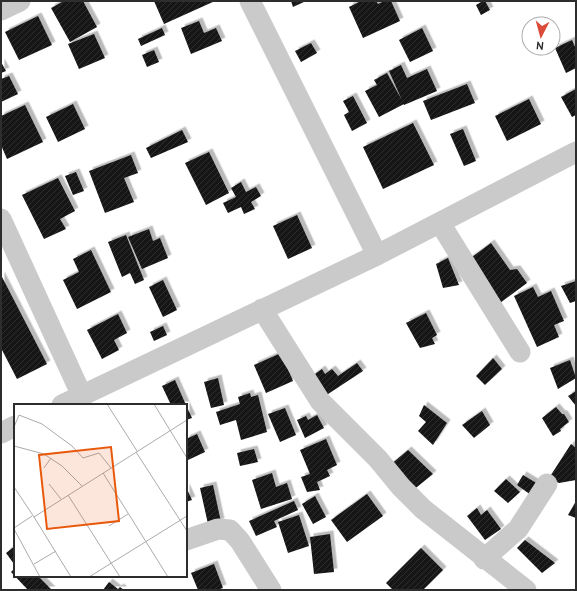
<svg xmlns="http://www.w3.org/2000/svg" width="577" height="591" font-family="Cabin,sans-serif">
<style>
.building{fill:url(#building-hatch);filter:url(#shadow)}
.lines{fill:none;stroke-linecap:round;stroke-linejoin:round}
.minor{stroke:#cacaca;stroke-width:21}
.inset-road{fill:none;stroke:#ababab;stroke-width:1}
.view{fill:#e8590c;fill-opacity:0.15;stroke:#e8590c;stroke-width:2}
.inset-edge{fill:none;stroke:#2d2d2d;stroke-width:2}
</style>
<defs>
<pattern id="building-hatch" width="6" height="6" patternUnits="userSpaceOnUse"><rect width="6" height="6" fill="#141414"/><path d="M-1 1l2-2M0 6l6-6M5 7l2-2" fill="none" stroke="#2e2e2e"/></pattern>
<filter id="shadow"><feDropShadow dx="3.5" dy="-3.5" stdDeviation="0" flood-color="#0004"/></filter>
</defs>
<rect width="100%" height="100%" fill="#fff"/>
<path class="building" d="M 64,1 L 83,1 L 97,27 L 70,42 L 51,8 Z
M 154,1 L 215,1 L 164,24 Z
M 291,1 L 306,1 L 293,7 Z
M 361,1 L 376,1 L 378,4 L 384,1 L 391,1 L 400,21 L 363,38 L 349,7 Z
M 483,1 L 485,1 L 490,10 L 481,15 L 476,5 Z
M 38,16 L 52,45 L 19,60 L 5,32 Z
M 199,21 L 204,33 L 216,28 L 222,41 L 191,54 L 181,28 Z
M 162,28 L 165,35 L 141,46 L 138,39 Z
M 422,28 L 433,51 L 410,62 L 399,40 Z
M 94,34 L 105,58 L 79,69 L 68,44 Z
M 572,40 L 576,49 L 576,68 L 566,73 L 555,48 Z
M 311,43 L 317,53 L 301,62 L 295,51 Z
M 154,50 L 159,62 L 147,67 L 142,55 Z
M 1,62 L 6,71 L 1,73 Z
M 401,65 L 407,78 L 427,69 L 437,91 L 404,105 L 389,71 Z
M 387,73 L 404,104 L 379,117 L 365,91 L 377,85 L 374,80 Z
M 9,76 L 18,94 L 1,102 L 1,79 Z
M 467,84 L 475,103 L 431,120 L 423,101 Z
M 576,89 L 576,115 L 572,117 L 561,97 Z
M 353,96 L 367,123 L 352,131 L 344,115 L 349,112 L 343,101 Z
M 529,99 L 541,124 L 507,141 L 495,116 Z
M 73,104 L 85,129 L 58,142 L 46,117 Z
M 25,105 L 43,142 L 7,159 L 1,145 L 1,116 Z
M 413,123 L 434,165 L 383,189 L 363,147 Z
M 463,129 L 476,161 L 464,166 L 450,134 Z
M 182,130 L 188,142 L 151,158 L 146,148 Z
M 209,152 L 229,193 L 206,205 L 185,163 Z
M 131,155 L 138,173 L 124,178 L 134,202 L 105,213 L 89,171 Z
M 76,172 L 84,191 L 73,195 L 65,176 Z
M 58,178 L 75,211 L 60,219 L 66,229 L 44,239 L 22,195 Z
M 241,182 L 246,192 L 256,187 L 261,196 L 251,202 L 255,209 L 244,214 L 241,207 L 228,213 L 223,203 L 236,197 L 231,188 Z
M 297,215 L 312,248 L 288,259 L 273,226 Z
M 149,229 L 153,241 L 160,238 L 168,258 L 142,269 L 128,237 Z
M 126,235 L 144,280 L 135,284 L 130,273 L 122,277 L 108,242 Z
M 491,243 L 510,270 L 517,269 L 527,283 L 496,306 L 468,260 Z
M 91,250 L 111,292 L 77,309 L 63,280 L 79,272 L 73,259 Z
M 448,258 L 459,285 L 443,288 L 436,264 Z
M 1,275 L 47,364 L 17,379 L 1,348 Z
M 163,280 L 177,310 L 163,317 L 149,287 Z
M 576,281 L 576,301 L 570,303 L 561,286 Z
M 533,287 L 538,297 L 551,291 L 564,321 L 554,325 L 559,337 L 537,347 L 514,296 Z
M 426,313 L 437,335 L 432,338 L 435,344 L 420,348 L 406,323 Z
M 118,314 L 127,333 L 114,340 L 119,350 L 102,359 L 87,330 Z
M 163,326 L 167,335 L 154,341 L 150,332 Z
M 281,353 L 293,381 L 266,393 L 254,365 Z
M 493,358 L 502,369 L 485,385 L 476,376 Z
M 570,360 L 576,378 L 558,389 L 550,368 Z
M 357,363 L 363,371 L 325,396 L 312,376 L 322,369 L 325,374 L 332,369 L 338,376 Z
M 218,378 L 224,405 L 211,408 L 204,382 Z
M 175,380 L 186,405 L 171,405 L 162,386 Z
M 576,391 L 576,406 L 568,396 Z
M 250,393 L 251,397 L 258,395 L 267,432 L 241,440 L 236,420 L 220,425 L 216,412 L 240,404 L 238,397 Z
M 186,405 L 192,418 L 186,420 Z
M 424,405 L 447,423 L 433,445 L 418,431 L 426,422 L 419,416 Z
M 556,407 L 562,414 L 564,414 L 569,422 L 560,429 L 561,431 L 553,436 L 542,418 Z
M 285,408 L 296,435 L 280,442 L 268,414 Z
M 482,411 L 490,425 L 474,438 L 462,425 Z
M 317,415 L 324,428 L 305,438 L 297,420 L 306,416 L 308,420 Z
M 197,434 L 205,452 L 186,461 L 186,439 Z
M 326,439 L 337,465 L 327,470 L 330,476 L 317,482 L 320,490 L 307,492 L 301,477 L 310,474 L 300,450 Z
M 571,444 L 576,448 L 576,480 L 559,483 L 549,478 Z
M 254,449 L 258,462 L 240,466 L 237,453 Z
M 408,450 L 433,474 L 412,491 L 389,466 Z
M 272,473 L 276,487 L 287,483 L 292,499 L 261,509 L 252,480 Z
M 523,475 L 538,484 L 531,495 L 517,485 Z
M 506,479 L 520,492 L 508,503 L 494,491 Z
M 213,485 L 221,522 L 208,524 L 200,488 Z
M 186,487 L 192,500 L 186,502 Z
M 367,494 L 383,516 L 347,542 L 331,520 Z
M 315,496 L 326,517 L 313,524 L 302,504 Z
M 294,501 L 298,510 L 274,521 L 277,527 L 256,536 L 249,521 Z
M 576,501 L 576,518 L 568,515 Z
M 477,508 L 481,515 L 487,510 L 501,529 L 485,540 L 467,516 Z
M 299,515 L 309,546 L 288,553 L 278,522 Z
M 330,534 L 334,572 L 314,574 L 310,537 Z
M 525,540 L 555,563 L 542,573 L 517,548 Z
M 15,546 L 15,563 L 14,564 L 6,553 Z
M 421,548 L 443,570 L 423,590 L 393,590 L 386,583 Z
M 214,564 L 223,588 L 217,590 L 198,590 L 191,573 Z
M 15,568 L 15,576 L 38,576 L 52,590 L 28,590 L 11,572 Z
M 109,582 L 118,589 L 120,587 L 124,590 L 103,590 Z"/>
<g class="lines">
<path class="minor" d="M 250,1 L 377,255
M 1,10 L 20,1
M 1,219 L 82,396
M 440,223 L 520,352
M 262,309 L 320,401 L 378,459 L 401,487 L 423,509 L 526,590
M 62,405 L 377,255 L 576,152
M 1,433 L 15,426
M 186,540 L 218,529 L 230,530 L 240,541 L 271,590
M 484,559 L 518,529 L 547,484"/>
</g>
<g transform="translate(14 404)">
<rect width="173" height="173" fill="#fff"/>
<path class="inset-road" d="M 93,0 L 123,47M 140,0 L 173,54M 0,23 L 5,11 L 28,20 L 58,42 L 69,54 L 85,49 L 97,64M 0,42 L 30,50 L 48,62 L 68,82M 122,48 L 173,127M 30,64 L 37,54M 89,69 L 154,173M 35,80 L 47,95M 0,83 L 20,113M 54,91 L 106,173M 95,122 L 114,110M 0,124 L 18,112M 0,125 L 26,173M 20,160 L 42,147M 57,173 L 20,113 L 173,16M 75,173 L 173,112"/>
<path class="view" d="M 97,43 L 105,117 L 33,125 L 25,51 Z"/>
<rect width="173" height="173" class="inset-edge"/>
</g>
<rect width="577" height="591" fill="none" stroke="#2d2d2d" stroke-width="4"/>
<g transform="translate(541 36) rotate(186)"><circle r="19" fill="#ffffff" stroke="#ababab"/>
<path d="M0-3L7 15L0 10L-7 15Z" fill="#da4b39"/>
<text y="-6" font-size="11" font-weight="bold" text-anchor="middle" fill="#2d2d2d">N</text>
</g>
</svg>
